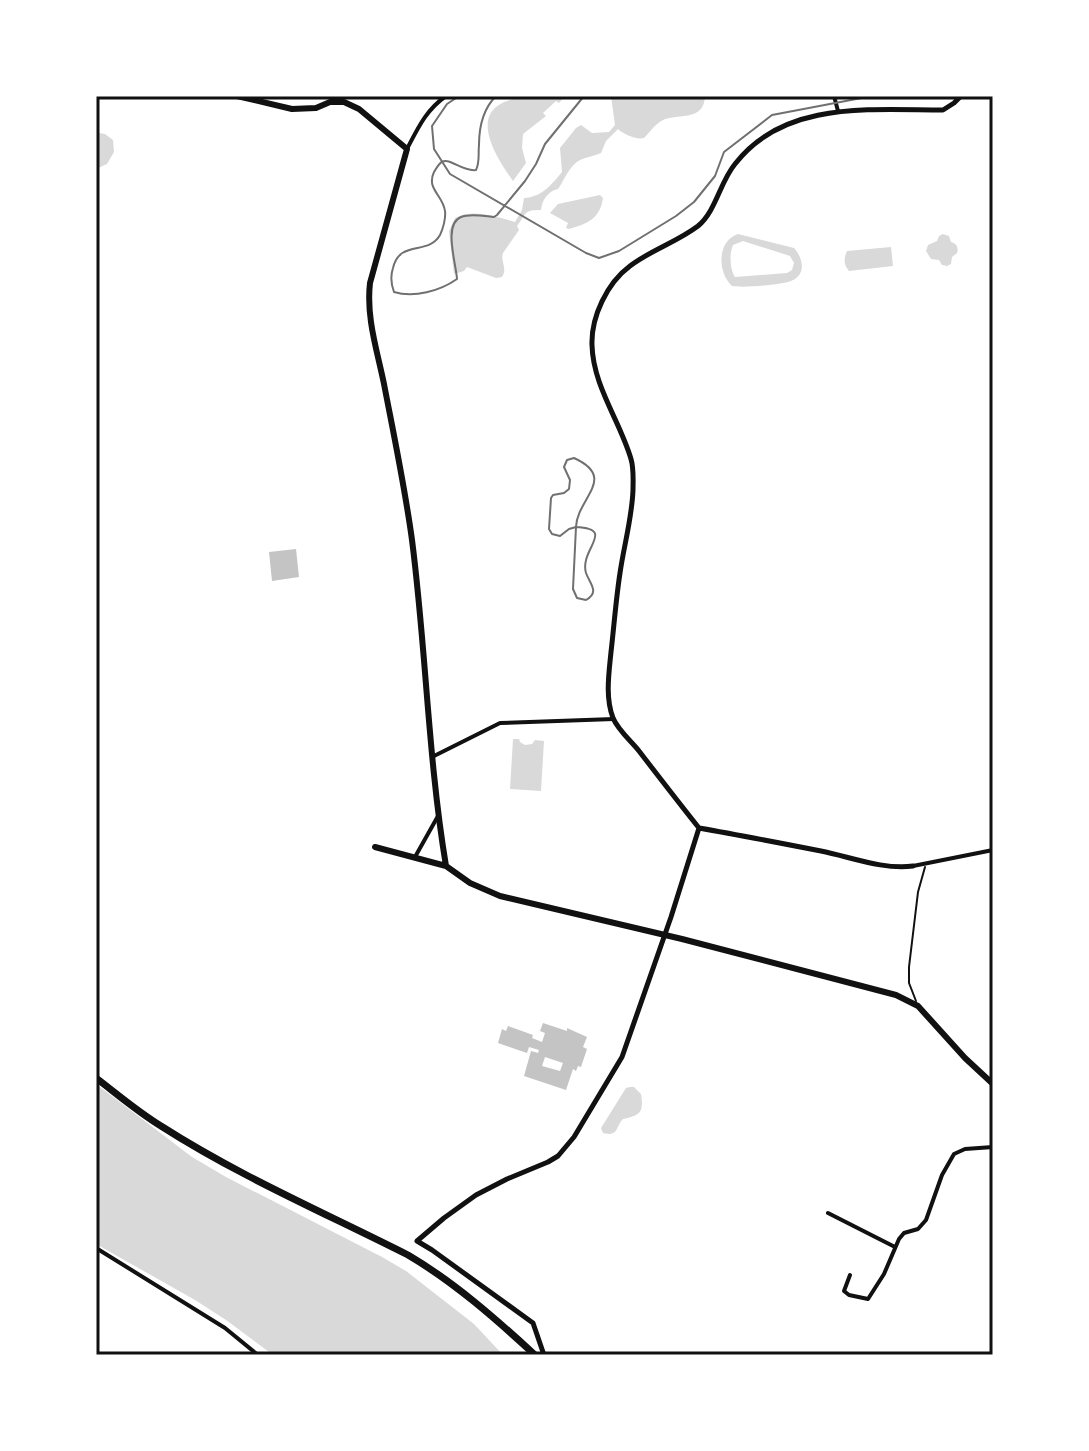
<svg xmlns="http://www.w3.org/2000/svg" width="1089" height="1451" font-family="Quicksand,sans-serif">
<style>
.water{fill:#d9d9d9;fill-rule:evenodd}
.building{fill:#c4c4c4;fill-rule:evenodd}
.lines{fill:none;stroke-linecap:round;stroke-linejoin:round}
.service{stroke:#111;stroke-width:2}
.minor{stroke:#111;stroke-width:4}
.tertiary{stroke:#111;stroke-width:5}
.secondary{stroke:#111;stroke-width:6}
.trunk{stroke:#111;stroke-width:7}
.rail{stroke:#707070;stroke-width:2}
.neatline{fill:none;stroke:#111;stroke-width:3}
</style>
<rect width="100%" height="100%" fill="#fff"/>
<path class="water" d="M 520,96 L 565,96 L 559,103 L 556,101 L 543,113 L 546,116 L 523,134 L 522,148 L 526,163 L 513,181 C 501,164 474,125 496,107 C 503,101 512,100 520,96 Z
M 611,96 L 705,96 C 704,122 678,113 663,120 C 656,123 649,133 644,138 C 636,140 623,134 618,129 L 606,141 L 601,153 C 594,156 587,157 580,160 C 569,166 565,179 558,189 C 548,191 542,200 541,210 C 523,210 527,213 517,226 L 519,230 L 503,253 C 500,262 508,268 502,277 L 496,278 L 467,267 L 464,271 L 454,274 L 449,231 L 455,218 C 473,208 497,217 515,222 L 522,210 L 524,198 C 542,197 551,185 562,172 L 560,148 L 576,128 L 581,125 L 592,133 L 609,132 L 615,125 Z
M 99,133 L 105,134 L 113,140 L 114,152 L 107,164 L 96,169 L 96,134 Z
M 600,195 L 603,198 C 600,219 587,224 569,229 L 566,228 L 568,223 L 550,213 L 558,204 Z
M 738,234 L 794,248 C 803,258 807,275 791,281 C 781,285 743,288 732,286 C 717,272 717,241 738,234 ZM 743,241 L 790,256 L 794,263 L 792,270 L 787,273 L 735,277 C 730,269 729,254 733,245 Z
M 943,234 L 949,236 L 951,242 C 956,243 959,247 957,253 L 952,257 L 951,264 L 947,266 L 942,265 L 939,260 L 931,259 L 926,251 L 928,245 L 937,241 L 939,236 Z
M 891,247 L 893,266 L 849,271 C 843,264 844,258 847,251 Z
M 513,739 L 519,739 L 520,742 L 525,745 L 532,744 L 535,740 L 544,741 L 541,791 L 510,789 Z
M 96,1084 L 192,1157 L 226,1177 L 382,1257 L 406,1271 L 474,1324 L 503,1355 L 273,1355 L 226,1320 L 195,1300 L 96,1244 Z
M 630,1087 L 634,1087 L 641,1094 C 644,1113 640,1115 623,1119 C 615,1127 619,1137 603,1133 L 601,1128 L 626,1088 Z"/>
<path class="building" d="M 296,549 L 299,577 L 272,581 L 269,552 Z
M 543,1023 L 567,1031 L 567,1028 L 587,1037 L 583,1047 L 587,1049 L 581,1067 L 578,1066 L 576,1071 L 573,1069 L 566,1090 L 524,1076 L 531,1051 L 538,1053 L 539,1050 L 529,1047 L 527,1053 L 498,1043 L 502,1029 L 506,1031 L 508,1026 L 533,1035 L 532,1038 L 542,1042 L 545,1033 L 540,1031 ZM 545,1057 L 563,1063 L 560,1071 L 542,1066 Z"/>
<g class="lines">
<path class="service" d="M 916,1001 L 909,983 L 909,967 L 918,892 L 925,867"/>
<path class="minor" d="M 834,96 L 838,111
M 407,149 C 418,128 426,110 446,96
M 432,757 L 500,723 L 614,719
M 415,857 L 438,816
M 913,866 L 993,850
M 828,1213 L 895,1247
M 96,1248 L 225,1328 L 258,1355
M 850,1275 L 844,1291 L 849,1295 L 868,1299 L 884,1274 L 899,1239 L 904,1233 L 918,1229 L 926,1220 L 942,1175 L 954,1154 L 965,1149 L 993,1147"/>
<path class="tertiary" d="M 913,866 C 883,870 851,857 821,851 C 780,843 739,835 699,828 C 679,803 659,777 639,751 C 631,741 618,730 613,718 C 605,697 609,673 611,652 C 614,626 616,599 620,573 C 624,545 632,518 633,490 C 633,480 634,469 631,459 C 620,421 593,386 592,345 C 591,317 607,283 630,266 C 651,250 677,242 698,226 C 716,211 720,182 735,164 C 784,100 872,110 943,110 L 954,103 L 961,96
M 544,1355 L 533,1323 L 432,1250 L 417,1241 L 444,1218 L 476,1195 L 507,1179 L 548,1162 L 558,1156 L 574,1137 L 622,1057 L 671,917 L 699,828"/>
<path class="secondary" d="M 237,96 L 292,109 L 316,108 L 330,102 L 344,102 L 359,109 L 407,149 L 370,283 C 366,317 377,350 384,384 C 394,436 405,488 412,540 C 426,648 428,758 446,866
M 375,847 L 446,866 L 470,883 L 500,896 L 682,939 L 896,995 L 918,1006 L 965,1058 L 993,1084"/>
<path class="trunk" d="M 96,1078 C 117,1094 138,1112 161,1126 C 239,1176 325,1213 408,1255 C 454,1282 496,1319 535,1355"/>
<path class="rail" d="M 459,96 L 447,104 L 432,126 L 434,149 L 450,174 L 586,253 L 599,258 L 619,251 L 676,216 L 694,202 L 715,176 L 724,152 L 772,115 L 872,96
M 496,96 C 483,109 479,126 479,145 C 478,154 480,162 476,170 C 462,172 450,157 442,162 C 439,163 436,169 434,172 C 426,189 443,195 445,211 C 446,218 443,229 440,235 C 428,256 400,239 393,268 C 390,277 391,284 394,292 C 414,298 440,291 457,279 C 456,263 443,224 461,217 C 470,213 484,216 494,217 L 497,215 L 525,181 L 536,164 L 545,144 L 584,96
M 576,527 C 577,498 618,478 574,458 L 567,460 L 564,467 L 570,480 L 569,489 L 564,493 L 553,495 L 551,498 L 549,529 L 552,534 L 560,536 L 569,529 L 576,527 C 617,529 579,549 586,573 C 590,584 600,592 586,600 L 577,598 L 573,589 L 576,527"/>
</g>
<rect width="1089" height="1451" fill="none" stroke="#ffffff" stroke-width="196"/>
<rect x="98" y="98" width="893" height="1255" class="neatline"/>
</svg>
